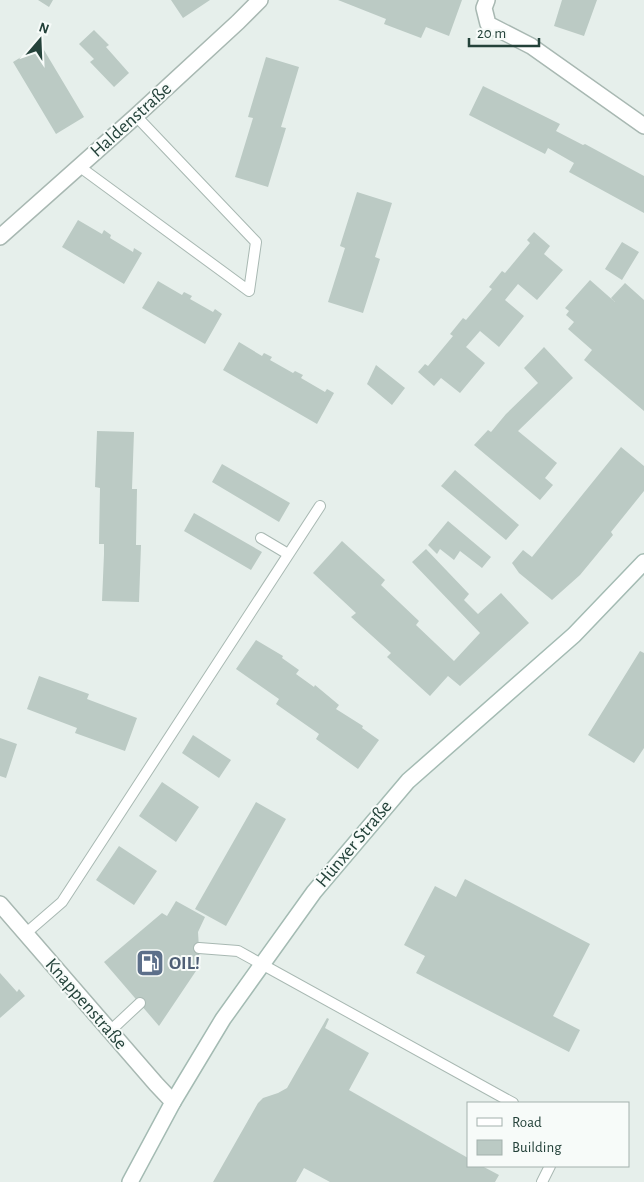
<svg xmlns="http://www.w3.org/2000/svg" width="644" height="1182" font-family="'Alegreya Sans',sans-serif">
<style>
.building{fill:#bbcac4}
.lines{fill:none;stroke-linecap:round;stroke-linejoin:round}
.service-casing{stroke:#a8b8b2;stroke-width:12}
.minor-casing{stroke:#a8b8b2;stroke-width:18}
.secondary-casing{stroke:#a4bbb3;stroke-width:18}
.service{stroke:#fff;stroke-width:10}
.minor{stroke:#fff;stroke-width:15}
.secondary{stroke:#fff;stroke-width:15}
.labels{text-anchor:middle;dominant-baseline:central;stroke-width:4;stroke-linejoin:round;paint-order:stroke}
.street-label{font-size:19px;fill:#24423a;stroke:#f7fbf9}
.service-label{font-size:19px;font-weight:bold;fill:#4e5e75;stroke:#f7fbf9;text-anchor:start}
</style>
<rect width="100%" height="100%" fill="#e6efeb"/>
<path class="building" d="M 38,0 L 53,0 L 49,7 Z
M 171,0 L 210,0 L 183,18 Z
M 338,0 L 462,0 L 449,36 L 426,27 L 421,38 L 384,24 L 386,19 Z
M 562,0 L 597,0 L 584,36 L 554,26 Z
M 94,30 L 109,45 L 106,47 L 129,73 L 114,87 L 90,62 L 94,59 L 79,44 Z
M 41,45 L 84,117 L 56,134 L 13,62 Z
M 266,57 L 299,67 L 281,127 L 286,128 L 268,187 L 235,177 L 253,118 L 248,117 Z
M 483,86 L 560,124 L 556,131 L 583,145 L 585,144 L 644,176 L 644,213 L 569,172 L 574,163 L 548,148 L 545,154 L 469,115 Z
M 357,192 L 392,203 L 375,257 L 380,259 L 363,313 L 328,302 L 345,248 L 340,246 Z
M 78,220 L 102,234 L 104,230 L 111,235 L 110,238 L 133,252 L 134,248 L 142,253 L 124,284 L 62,247 Z
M 534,232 L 550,246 L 544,254 L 563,270 L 537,300 L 518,284 L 505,300 L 524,316 L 499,347 L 480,331 L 466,347 L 485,363 L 460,393 L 441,378 L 434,386 L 418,372 L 425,364 L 428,366 L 453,336 L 450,334 L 463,318 L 466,320 L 492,289 L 489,287 L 502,271 L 505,273 L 530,243 L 527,240 Z
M 622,242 L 639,252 L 622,280 L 605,269 Z
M 590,280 L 615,302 L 611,298 L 625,283 L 644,300 L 644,411 L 584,360 L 592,350 L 568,329 L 574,322 L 566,315 L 569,311 L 565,308 Z
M 158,281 L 182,295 L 184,292 L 192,296 L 190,299 L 213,312 L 215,309 L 222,314 L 205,344 L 142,308 Z
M 239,342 L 262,356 L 264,353 L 272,357 L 270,360 L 293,373 L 295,371 L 303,375 L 301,378 L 325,392 L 327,389 L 334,393 L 317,424 L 223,370 Z
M 544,347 L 573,378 L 518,431 L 557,463 L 545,478 L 553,485 L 540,500 L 474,445 L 488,430 L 491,432 L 506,414 L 538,383 L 524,368 Z
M 376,365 L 405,388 L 392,405 L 367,384 Z
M 97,431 L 134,432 L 132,489 L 137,489 L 136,545 L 141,545 L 139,602 L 102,601 L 104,554 L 104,544 L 99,544 L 100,488 L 95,487 Z
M 621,447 L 644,466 L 644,491 L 611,532 L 613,535 L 580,575 L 552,600 L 519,573 L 512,563 L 523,550 L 532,557 Z
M 222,464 L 290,503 L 279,522 L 212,482 Z
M 455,470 L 519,525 L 506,540 L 441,486 Z
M 194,513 L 262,552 L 251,570 L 184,531 Z
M 448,521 L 491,557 L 482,568 L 460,551 L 454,560 L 440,549 L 437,554 L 428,545 Z
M 342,541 L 385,580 L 381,585 L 419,621 L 416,625 L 454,661 L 480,633 L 412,562 L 426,549 L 469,594 L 464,600 L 478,614 L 501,593 L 529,623 L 460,686 L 448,676 L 430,696 L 387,657 L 391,653 L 351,617 L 356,613 L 313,573 Z
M 256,640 L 283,656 L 282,658 L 299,670 L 296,674 L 314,687 L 315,685 L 339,705 L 336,709 L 363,726 L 362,728 L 379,740 L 358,769 L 316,739 L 319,734 L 276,704 L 279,699 L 236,669 Z
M 640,651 L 644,653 L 644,748 L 634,763 L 588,735 Z
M 39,676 L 89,694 L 87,699 L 137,718 L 125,751 L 75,733 L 77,728 L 27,709 Z
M 193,735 L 231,760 L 219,778 L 182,753 Z
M 0,738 L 17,744 L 6,778 L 0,776 Z
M 162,782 L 199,807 L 176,842 L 139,816 Z
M 256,802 L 286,819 L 226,926 L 195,909 Z
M 119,846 L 157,871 L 134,905 L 96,880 Z
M 465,879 L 590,944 L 553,1016 L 580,1030 L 569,1052 L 416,973 L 425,956 L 404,945 L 435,886 L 456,897 Z
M 176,901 L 205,917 L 198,932 L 200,965 L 159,1026 L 104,962 L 162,913 L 167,916 Z
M 0,973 L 17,992 L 19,989 L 25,996 L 0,1018 Z
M 327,1018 L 329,1019 L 325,1028 L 369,1053 L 349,1090 L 468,1158 L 468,1166 L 482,1166 L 499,1175 L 495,1182 L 330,1182 L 304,1168 L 296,1182 L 213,1182 L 258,1103 L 263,1098 L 278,1093 L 287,1088 Z"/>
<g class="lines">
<defs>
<path id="service" d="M 80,167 L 249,291 L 256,242 L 136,116
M 261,538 L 288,554
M 25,934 L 62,902 L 320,506
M 199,948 L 238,951 L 513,1103
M 110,1031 L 140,1003
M 542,1182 L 550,1166"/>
<path id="minor" d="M 487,0 L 484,8 L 488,24 L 531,46 L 644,126
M 0,237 L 136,116 L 238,22 L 260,0
M 0,904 L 156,1084 L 173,1102"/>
<path id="secondary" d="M 130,1182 L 173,1102 L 223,1019 L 314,892 L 408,781 L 574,635 L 644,562"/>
</defs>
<use href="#service" class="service-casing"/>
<use href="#minor" class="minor-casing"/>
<use href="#secondary" class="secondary-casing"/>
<use href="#service" class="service"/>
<use href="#minor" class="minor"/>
<use href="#secondary" class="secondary"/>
</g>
<defs>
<symbol id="fuel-square" viewBox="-11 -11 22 22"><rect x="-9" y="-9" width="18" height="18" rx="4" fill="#5c6f8a" stroke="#f7fbf9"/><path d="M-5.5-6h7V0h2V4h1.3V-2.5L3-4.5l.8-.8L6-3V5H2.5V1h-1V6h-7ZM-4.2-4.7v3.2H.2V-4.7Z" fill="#fff"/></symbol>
</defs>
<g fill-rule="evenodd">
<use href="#fuel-square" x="134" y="947" width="32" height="32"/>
</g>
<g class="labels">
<g class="street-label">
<text transform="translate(131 120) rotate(-42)">Haldenstraße</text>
<text transform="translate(354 844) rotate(-50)">Hünxer Straße</text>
<text transform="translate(86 1004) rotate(49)">Knappenstraße</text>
</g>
<g class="service-label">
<text x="169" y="963">OIL!</text>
</g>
</g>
<rect x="467" y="1102" width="162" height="65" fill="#f7fbf9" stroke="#a3b1ad"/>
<rect x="477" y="1118" width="25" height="8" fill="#ffffff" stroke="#a3b1ad"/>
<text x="512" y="1127" font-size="15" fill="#24423a">Road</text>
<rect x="477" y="1140" width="25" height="15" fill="#bbcac4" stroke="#a3b1ad"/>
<text x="512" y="1152" font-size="15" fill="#24423a">Building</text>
<g transform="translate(40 40) rotate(19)" stroke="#f7fbf9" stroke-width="4" paint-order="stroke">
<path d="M0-4L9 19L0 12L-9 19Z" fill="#24423a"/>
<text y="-8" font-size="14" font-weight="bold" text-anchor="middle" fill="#24423a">N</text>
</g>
<path d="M469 38v8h70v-8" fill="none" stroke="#24423a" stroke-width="2.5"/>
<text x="477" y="38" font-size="15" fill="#24423a" stroke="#f7fbf9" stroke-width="4" paint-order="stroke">20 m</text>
</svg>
